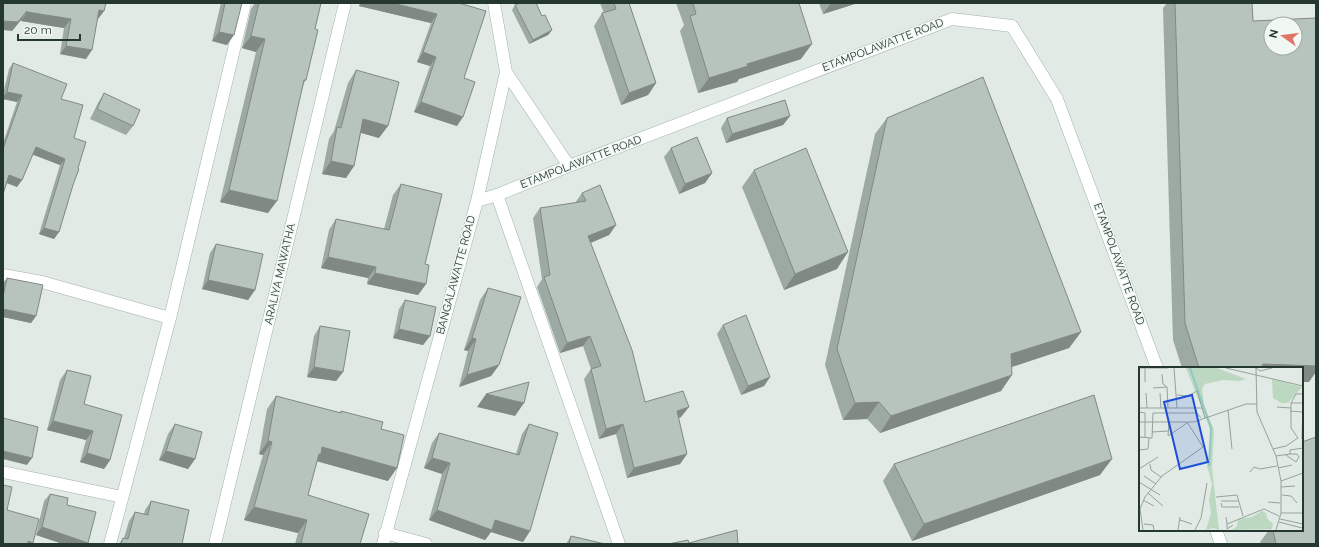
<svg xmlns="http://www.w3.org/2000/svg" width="1319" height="547" font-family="Raleway,sans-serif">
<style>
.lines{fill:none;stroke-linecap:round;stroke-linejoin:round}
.street-casing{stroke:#a5b1ab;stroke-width:13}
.secondary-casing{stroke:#a2b4ab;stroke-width:13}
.street{stroke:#fff;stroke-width:12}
.secondary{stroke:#fff;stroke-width:12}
.wall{fill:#9da9a3}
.shaded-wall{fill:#808984}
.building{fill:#b7c4bd;stroke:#808984;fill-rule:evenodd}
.labels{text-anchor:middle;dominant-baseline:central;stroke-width:3;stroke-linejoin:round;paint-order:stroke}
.street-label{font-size:11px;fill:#243830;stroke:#f1f7f3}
.inset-river{fill:none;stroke:#90c8c8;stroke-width:2}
.inset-road{fill:none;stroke:#95a39d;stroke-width:1}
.view{fill:#1d4ed8;fill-opacity:0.15;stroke:#1d4ed8;stroke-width:2}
.inset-edge{fill:none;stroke:#243830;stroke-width:2}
</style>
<rect width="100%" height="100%" fill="#e1eae5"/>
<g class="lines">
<defs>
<path id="street" d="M 497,195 L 619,544
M 3,275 L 42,282 L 170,318
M 3,472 L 122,497
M 385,533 L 426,544
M 110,544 L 170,318 L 245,3
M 215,544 L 345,3"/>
<path id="secondary" d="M 506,72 L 569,166
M 477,201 L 497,195 L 569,166 L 952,19 L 1012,26 L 1057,99 L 1157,368
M 1216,530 L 1221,544
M 383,544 L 477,201 L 506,72 L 494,3"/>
</defs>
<use href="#street" class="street-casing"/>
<use href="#secondary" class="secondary-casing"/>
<use href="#street" class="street"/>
<use href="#secondary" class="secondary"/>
</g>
<path class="wall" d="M 3,3 L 104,11 L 98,19 L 86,59 L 60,54 L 64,28 L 21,21 L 21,20 L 12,31 Z
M 221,3 L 242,3 L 227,45 L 212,41 Z
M 255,3 L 321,3 L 315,29 L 306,80 L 304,83 L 268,213 L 220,202 L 256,52 L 242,48 L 251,9 Z
M 360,3 L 459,3 L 464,78 L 457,126 L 414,112 L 430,66 L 417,62 L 431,23 L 359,6 Z
M 600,3 L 629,3 L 656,83 L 648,95 L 621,105 L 594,26 L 602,13 L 604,13 Z
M 676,3 L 799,3 L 801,59 L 739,79 L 737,82 L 698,93 L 680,31 L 684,25 Z
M 819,3 L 858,3 L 823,14 Z
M 1167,3 L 1252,3 L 1253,21 L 1309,382 L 1302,382 L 1302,368 L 1182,368 L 1173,340 L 1163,8 Z
M 515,5 L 542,16 L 552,30 L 548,35 L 529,44 L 512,10 Z
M 13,63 L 61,99 L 74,138 L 73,185 L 59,232 L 54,239 L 39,234 L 60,165 L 33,154 L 22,180 L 17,187 L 7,183 L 3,194 L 3,143 L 17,102 L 3,99 L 3,94 L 9,69 Z
M 356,70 L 379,138 L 361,133 L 354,166 L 346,178 L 322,174 L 329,139 L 334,131 L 348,83 Z
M 104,93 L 133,126 L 126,135 L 90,119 L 98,103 Z
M 790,116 L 783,125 L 726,143 L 721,128 L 727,118 Z
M 887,118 L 1081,332 L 1069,348 L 1012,367 L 1001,391 L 880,433 L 867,419 L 843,420 L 825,365 L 875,134 Z
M 671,148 L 712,173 L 705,183 L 679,194 L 664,157 Z
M 754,170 L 837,269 L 784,290 L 742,187 Z
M 401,184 L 425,264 L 426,284 L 418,295 L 367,284 L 368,278 L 321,268 L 329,230 L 336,219 L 384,229 L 393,195 Z
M 582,193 L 616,225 L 609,235 L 590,243 L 645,402 L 681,417 L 678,418 L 687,454 L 680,464 L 627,478 L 616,434 L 599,439 L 584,379 L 591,369 L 583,346 L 560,353 L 537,287 L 542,279 L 533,218 L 540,208 L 575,203 Z
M 216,244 L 255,290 L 248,300 L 202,289 L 210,253 Z
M 7,278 L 36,316 L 31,323 L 3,317 L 3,283 Z
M 488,288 L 499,365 L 491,376 L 459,387 L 468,351 L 464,350 L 480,300 Z
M 405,300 L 430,336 L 423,345 L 393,338 L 399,309 Z
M 723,325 L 770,377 L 764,386 L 741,395 L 717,334 Z
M 320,326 L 343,372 L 336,381 L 307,377 L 314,336 Z
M 67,370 L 84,404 L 110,460 L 104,469 L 80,462 L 86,440 L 47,430 L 60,380 Z
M 276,396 L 340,413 L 341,411 L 381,429 L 388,481 L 317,461 L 308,495 L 360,544 L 295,544 L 298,533 L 244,520 L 263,455 L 259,454 L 267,409 Z
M 175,424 L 195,459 L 188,469 L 159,460 L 168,434 Z
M 529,424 L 530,531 L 523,542 L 491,532 L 485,540 L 429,520 L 442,474 L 424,468 L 432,443 L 439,433 L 516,454 L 522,434 Z
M 894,464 L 1100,475 L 912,541 L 883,481 Z
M 50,494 L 67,505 L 88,543 L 87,544 L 63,544 L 36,535 L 44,501 Z
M 151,501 L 182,544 L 119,544 L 123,538 L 124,538 L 129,521 L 135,512 L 144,514 L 145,510 Z
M 1269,530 L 1302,530 L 1316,544 L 1261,544 L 1260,542 Z
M 571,536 L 605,544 L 566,544 Z"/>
<path class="shaded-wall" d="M 361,3 L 392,3 L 437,14 L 431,23 L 359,6 Z
M 831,3 L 858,3 L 823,14 Z
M 99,10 L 104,11 L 97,20 Z
M 27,11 L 21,20 L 12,31 L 3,30 L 3,21 Z
M 27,12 L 71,19 L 64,28 L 21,21 Z
M 552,30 L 548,35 L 529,44 L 533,40 Z
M 219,32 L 234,35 L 227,45 L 212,41 Z
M 251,36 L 265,39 L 256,52 L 242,48 Z
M 812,44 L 801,59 L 739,79 L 737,82 L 698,93 L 709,78 L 747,64 Z
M 66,46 L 92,50 L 86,59 L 60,54 Z
M 423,52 L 436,57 L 430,66 L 417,62 Z
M 656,83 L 648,95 L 621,105 L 629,93 Z
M 7,92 L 22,95 L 17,102 L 3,99 L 3,97 Z
M 421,102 L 463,117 L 457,126 L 414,112 Z
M 790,116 L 783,125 L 726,143 L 732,134 Z
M 363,119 L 388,126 L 379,138 L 355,131 Z
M 36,147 L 65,159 L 60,165 L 31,154 Z
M 331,161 L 354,166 L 346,178 L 322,174 Z
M 712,173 L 705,183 L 679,194 L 685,184 Z
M 9,175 L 22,180 L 17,187 L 4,182 Z
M 229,190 L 277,201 L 268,213 L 220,202 Z
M 616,225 L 609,235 L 581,247 L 588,236 Z
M 44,228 L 59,232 L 54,239 L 39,234 Z
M 848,252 L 837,269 L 784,290 L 795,274 Z
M 328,257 L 376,267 L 368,278 L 321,268 Z
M 375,273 L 426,284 L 418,295 L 367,284 Z
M 208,280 L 255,290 L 248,300 L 202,289 Z
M 3,309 L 36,316 L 31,323 L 3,317 Z
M 399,329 L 430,336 L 423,345 L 393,338 Z
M 1081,332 L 1069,348 L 999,371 L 1011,354 Z
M 590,336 L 583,346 L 560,353 L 567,343 Z
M 472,338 L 476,339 L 468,351 L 464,350 Z
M 1263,364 L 1316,365 L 1316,372 L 1309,382 L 1302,382 L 1302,368 L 1260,368 Z
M 499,365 L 491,376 L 459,387 L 467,375 Z
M 314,367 L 343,372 L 336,381 L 307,377 Z
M 1012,375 L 1001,391 L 880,433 L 891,416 Z
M 770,377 L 764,386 L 741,395 L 748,386 Z
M 486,394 L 524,403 L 515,416 L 477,407 Z
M 879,402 L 867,419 L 843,420 L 855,403 Z
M 689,407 L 681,417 L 670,421 L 677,411 Z
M 53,421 L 93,431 L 86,440 L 47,430 Z
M 623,424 L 616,434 L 599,439 L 606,429 Z
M 268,441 L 272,442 L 263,455 L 259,454 Z
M 322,447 L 397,468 L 388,481 L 316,461 L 311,468 Z
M 3,451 L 32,458 L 27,465 L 3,459 Z
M 166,451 L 195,459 L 188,469 L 159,460 Z
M 87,453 L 110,460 L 104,469 L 80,462 Z
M 687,454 L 680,464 L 627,478 L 634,468 Z
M 432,458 L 450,463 L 442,474 L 424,468 Z
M 1112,459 L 1100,475 L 912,541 L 924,524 Z
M 254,507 L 307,520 L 298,533 L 244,520 Z
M 437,510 L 495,520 L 530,531 L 523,542 L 491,532 L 485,540 L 429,520 Z
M 42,527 L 88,543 L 87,544 L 63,544 L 36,535 Z
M 28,541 L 33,543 L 32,544 L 27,544 Z"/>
<path class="building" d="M 3,3 L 106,3 L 104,11 L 99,10 L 92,50 L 66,46 L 71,19 L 27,12 L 27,11 L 18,22 L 3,21 Z
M 225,3 L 242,3 L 234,35 L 219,32 Z
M 259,3 L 321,3 L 315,29 L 318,30 L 306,80 L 304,80 L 277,201 L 229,190 L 265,39 L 251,36 Z
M 392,3 L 459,3 L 486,11 L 464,78 L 475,82 L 463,117 L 421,102 L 436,57 L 423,52 L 437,14 Z
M 520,3 L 536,3 L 542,16 L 545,15 L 552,30 L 533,40 L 515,5 Z
M 614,3 L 629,3 L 656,83 L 629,93 L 602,13 L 616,9 Z
M 693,3 L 799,3 L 812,44 L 747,64 L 748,66 L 709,78 L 690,16 L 696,14 Z
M 1175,3 L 1252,3 L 1253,21 L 1316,18 L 1316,366 L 1263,364 L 1261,368 L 1199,368 L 1185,323 ZM 1271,24 L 1295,24 L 1295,48 L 1271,48 Z
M 13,63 L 67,84 L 61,99 L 83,105 L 74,138 L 86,142 L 78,168 L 79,169 L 73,185 L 59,232 L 44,228 L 65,159 L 36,147 L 22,180 L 9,175 L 3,194 L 3,149 L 22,95 L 7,92 Z
M 356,70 L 399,82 L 388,126 L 363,119 L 354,166 L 331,161 L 337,127 L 341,128 Z
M 983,77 L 1081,332 L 1011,354 L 1012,375 L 891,416 L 879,402 L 855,403 L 837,349 L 887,118 Z
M 104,93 L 140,110 L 133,126 L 97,109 Z
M 785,100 L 790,116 L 732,134 L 727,118 Z
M 697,137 L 712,173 L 685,184 L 671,148 Z
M 806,148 L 848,252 L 795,274 L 754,170 Z
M 401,184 L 442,194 L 425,264 L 429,265 L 426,284 L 375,273 L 376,267 L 328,257 L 336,219 L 389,230 Z
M 600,185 L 616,225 L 588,236 L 632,350 L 645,402 L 683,391 L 689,407 L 677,411 L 687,454 L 634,468 L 623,424 L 606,429 L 591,369 L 601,366 L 590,336 L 567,343 L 544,277 L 550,275 L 540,208 L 586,201 L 582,193 Z
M 216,244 L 263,254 L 255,290 L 208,280 Z
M 7,278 L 43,285 L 36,316 L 3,309 L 3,296 Z
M 488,288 L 521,297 L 499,365 L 467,375 L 476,339 L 472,338 Z
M 405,300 L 436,307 L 430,336 L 399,329 Z
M 746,315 L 770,377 L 748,386 L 723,325 Z
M 320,326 L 350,331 L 343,372 L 314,367 Z
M 67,370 L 91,376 L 84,404 L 122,415 L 110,460 L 87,453 L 93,431 L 53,421 Z
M 529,382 L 524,403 L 486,394 Z
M 1094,395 L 1112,459 L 924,524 L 894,464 Z
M 276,396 L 341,413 L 341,411 L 383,422 L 381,429 L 404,435 L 397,468 L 322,447 L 321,454 L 319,454 L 308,495 L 369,514 L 360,544 L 305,544 L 301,543 L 307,520 L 254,507 L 272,442 L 268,441 Z
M 3,418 L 38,427 L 32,458 L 3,451 Z
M 175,424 L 202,432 L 195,459 L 166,451 Z
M 529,424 L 558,433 L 530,531 L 495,520 L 492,530 L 437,510 L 450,463 L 432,458 L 439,433 L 519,455 Z
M 1316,437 L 1316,544 L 1276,544 L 1273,530 L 1302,530 L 1302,442 Z
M 3,485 L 12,487 L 7,510 L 39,519 L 33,543 L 28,541 L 28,544 L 3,544 Z
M 50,494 L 68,498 L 67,505 L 96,512 L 88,543 L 42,527 Z
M 151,501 L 189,510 L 182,544 L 121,544 L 123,538 L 128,539 L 135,512 L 148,515 Z
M 737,530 L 738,544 L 668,544 L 688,540 L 689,543 Z
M 571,536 L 605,544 L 569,544 Z"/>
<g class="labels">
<g class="street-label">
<text transform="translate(883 45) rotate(-21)">ETAMPOLAWATTE ROAD</text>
<text transform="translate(581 162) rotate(-21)">ETAMPOLAWATTE ROAD</text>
<text transform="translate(1119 264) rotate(70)">ETAMPOLAWATTE ROAD</text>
<text transform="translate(280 274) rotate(-77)">ARALIYA MAWATHA</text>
<text transform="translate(456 275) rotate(-75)">BANGALAWATTE ROAD</text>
</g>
</g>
<g transform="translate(1139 367)">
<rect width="164" height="164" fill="#e1eae5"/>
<path d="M 47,1 L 78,1 L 107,12 L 100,14 L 84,13 L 66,17 L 63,21 L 65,38 L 75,63 L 73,100 L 80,163 L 74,161 L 67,163 L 72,146 L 70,133 L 73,117 L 68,99 L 71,83 L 71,62 ZM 133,12 L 163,20 L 149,36 L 142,36 L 134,31 ZM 123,144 L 127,146 L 128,151 L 134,157 L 133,162 L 93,163 L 98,159 L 99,152 L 113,150 Z" fill="#bdd8c0"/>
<path class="inset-river" d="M 51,1 L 72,61 L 70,99"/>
<path class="inset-road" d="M 0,1 L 29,1M 35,1 L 38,41M 87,1 L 164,19M 117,1 L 121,4 L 133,1M 117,1 L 118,45 L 137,89 L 142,114 L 142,146 L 137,163M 23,7 L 24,17 L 28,20 L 29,41M 6,15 L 6,1M 14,21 L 28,20M 7,26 L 8,41M 21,26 L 22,41M 38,28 L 49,29 L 58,24 L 66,51M 152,36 L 157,27 L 164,27M 138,40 L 152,41M 0,41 L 63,41M 89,43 L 93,82M 151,44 L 163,45M 0,45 L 6,46 L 6,71M 0,55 L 55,55 L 107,37 L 118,37M 30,55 L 29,69 L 48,56M 13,65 L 30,64M 0,70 L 13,71 L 14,46 L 58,46 L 62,51M 159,71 L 152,61 L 152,36 L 164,36M 163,72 L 164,36M 134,82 L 147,79 L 159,71M 0,83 L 9,82 L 10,71M 151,87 L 151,83 L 164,81M 137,89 L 151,87 L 158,87 L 160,90 L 157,95 L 147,88M 11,97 L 12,103 L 22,110M 139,101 L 153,98M 0,102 L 19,90M 111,105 L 115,100 L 121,102 L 138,99M 5,109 L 17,117M 142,114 L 164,106M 0,115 L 21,128M 142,120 L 156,119M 9,126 L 24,139M 143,128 L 152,129 L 158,136M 77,130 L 98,128 L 104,149M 4,133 L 15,139M 82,134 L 99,134M 129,135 L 141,136M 82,136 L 83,140 L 100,140M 142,146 L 164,146M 87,150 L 88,157 L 125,142 L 140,149M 141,152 L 164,157M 41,153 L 53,157M 140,155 L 163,161M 5,157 L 14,158 L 15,163M 88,157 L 88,162 L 94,158M 4,163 L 1,142 L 6,130 L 23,109 L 64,80 L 48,55M 39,163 L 41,150M 56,163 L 62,151 L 68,116"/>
<path class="view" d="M 53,28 L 69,95 L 41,102 L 25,35 Z"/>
<rect width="164" height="164" class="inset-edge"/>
</g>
<rect width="1319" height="547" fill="none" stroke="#243830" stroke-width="8"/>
<g transform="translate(1283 36) rotate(284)"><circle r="19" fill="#f1f7f3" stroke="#9faba5"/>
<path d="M0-3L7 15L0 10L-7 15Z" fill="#e17468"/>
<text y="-6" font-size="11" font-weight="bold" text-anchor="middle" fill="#243830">N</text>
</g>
<path d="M18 34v6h62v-6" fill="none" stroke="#243830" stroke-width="2"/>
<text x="24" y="34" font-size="12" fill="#243830" stroke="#f1f7f3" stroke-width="3" paint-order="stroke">20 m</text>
</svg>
